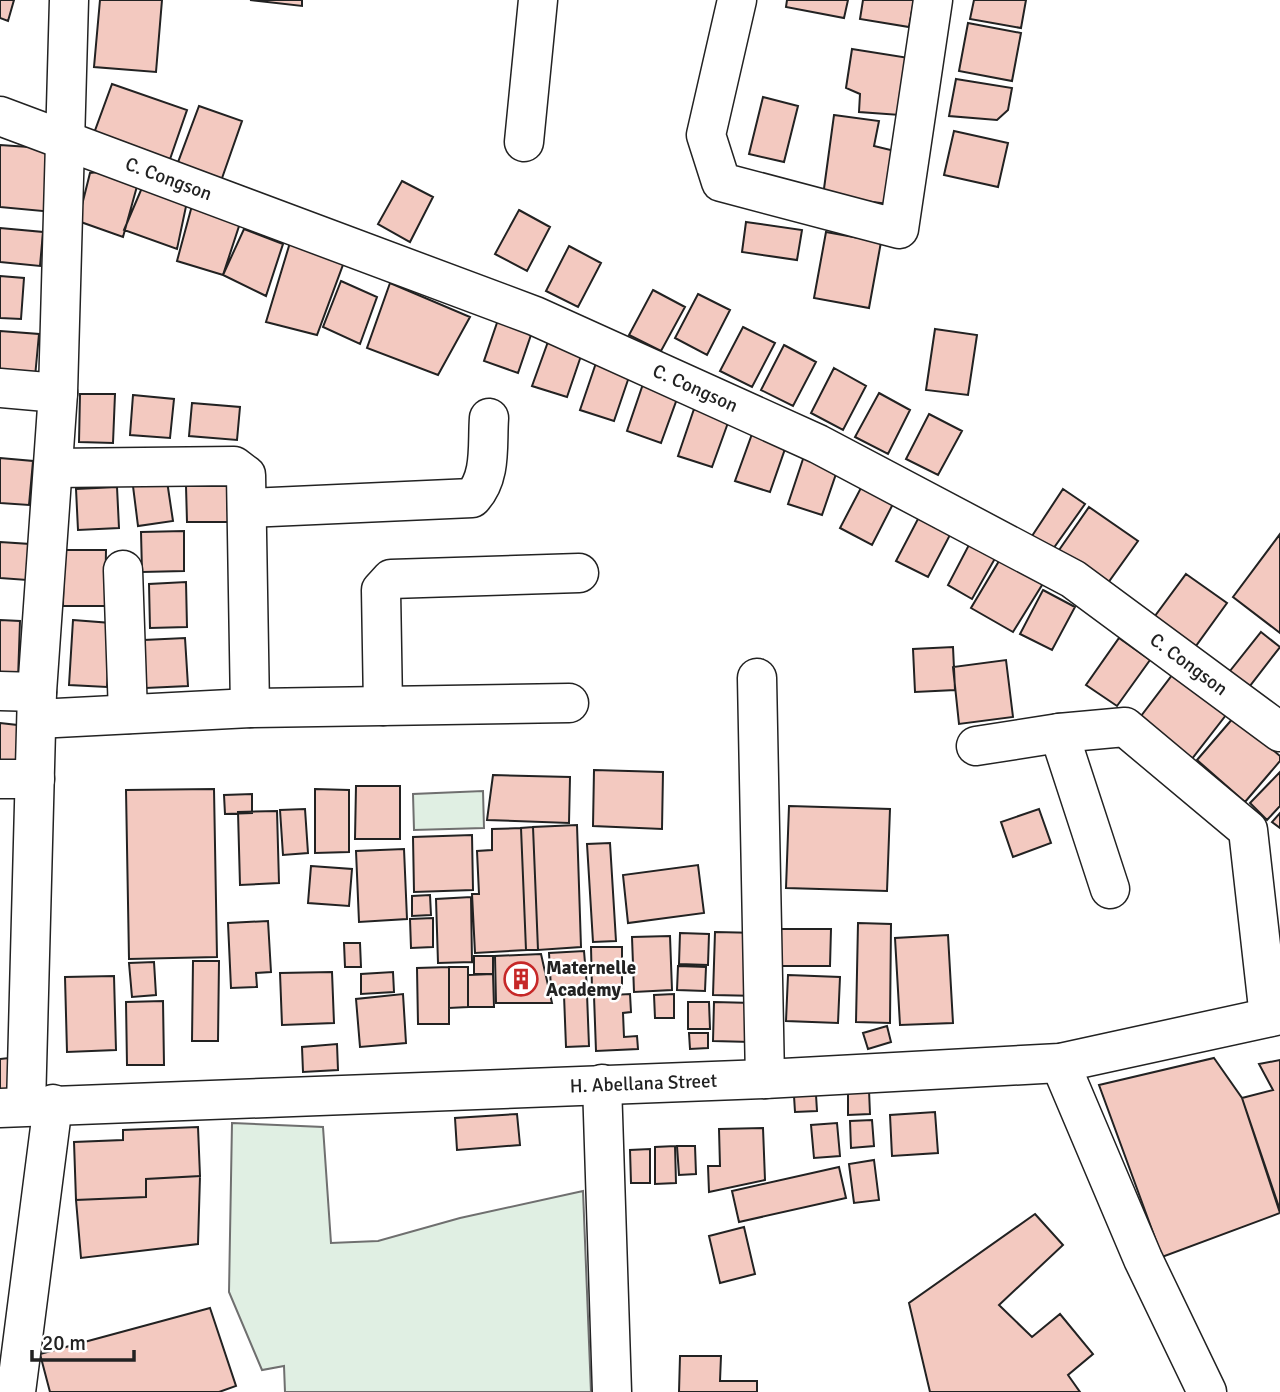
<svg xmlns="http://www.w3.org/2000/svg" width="1280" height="1392" font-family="Signika,sans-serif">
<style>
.green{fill:#e0efe3;stroke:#6f6f6f;stroke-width:2}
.building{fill:#f3c9c0;stroke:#222;stroke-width:2}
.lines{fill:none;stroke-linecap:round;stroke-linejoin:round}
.minor-casing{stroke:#222;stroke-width:41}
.major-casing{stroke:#222;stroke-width:41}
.minor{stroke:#fff;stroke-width:38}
.major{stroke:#fff;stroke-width:38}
.labels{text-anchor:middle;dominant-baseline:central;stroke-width:5;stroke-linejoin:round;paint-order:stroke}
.street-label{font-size:19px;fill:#222;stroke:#fff}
.poi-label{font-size:19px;font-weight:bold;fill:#222;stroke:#fff;text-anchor:start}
</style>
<rect width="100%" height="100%" fill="#fff"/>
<path class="green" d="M 483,791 L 484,828 L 414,830 L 413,794 Z
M 232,1123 L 323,1127 L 331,1243 L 378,1241 L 460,1218 L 583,1191 L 591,1392 L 285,1392 L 284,1366 L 262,1370 L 229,1292 Z"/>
<path class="building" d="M 0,0 L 14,0 L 8,21 L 0,18 Z
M 100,0 L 162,0 L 156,72 L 94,67 Z
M 250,0 L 302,0 L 302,6 Z
M 787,0 L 848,0 L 844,18 L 786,7 Z
M 863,0 L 914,0 L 909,27 L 860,19 Z
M 974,0 L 1026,0 L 1021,28 L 970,19 Z
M 968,23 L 1021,33 L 1012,81 L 959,71 Z
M 852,49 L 909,58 L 900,115 L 859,112 L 860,94 L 846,88 Z
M 956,79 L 1012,88 L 1008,110 L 997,120 L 949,116 Z
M 112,84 L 187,110 L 169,162 L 93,136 Z
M 763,97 L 798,106 L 784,162 L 749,154 Z
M 199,106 L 242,121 L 221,181 L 177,165 Z
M 834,115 L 879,121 L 874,146 L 899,152 L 889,204 L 823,196 Z
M 954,131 L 1008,143 L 998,187 L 944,175 Z
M 0,145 L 58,149 L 53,212 L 0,207 Z
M 107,171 L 139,179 L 123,237 L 78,221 L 90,173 Z
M 402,181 L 433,197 L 410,242 L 378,224 Z
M 144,183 L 188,197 L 177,249 L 124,230 Z
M 194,198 L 242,217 L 223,275 L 177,261 Z
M 519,210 L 550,227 L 527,271 L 495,254 Z
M 746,222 L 802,230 L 797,260 L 742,252 Z
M 0,228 L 43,232 L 40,266 L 0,262 Z
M 244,229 L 283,244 L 266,296 L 223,275 Z
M 826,232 L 881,242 L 869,308 L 814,298 Z
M 292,236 L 347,254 L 317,335 L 266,322 Z
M 569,246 L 601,263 L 578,307 L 546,291 Z
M 0,276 L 24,278 L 21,319 L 0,318 Z
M 341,281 L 377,297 L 360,344 L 323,327 Z
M 390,283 L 470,317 L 438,375 L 367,348 Z
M 653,290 L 685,307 L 661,351 L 629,335 Z
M 698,294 L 730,310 L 707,355 L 675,338 Z
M 500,314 L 534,326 L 518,373 L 484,361 Z
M 743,327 L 775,343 L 752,387 L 720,371 Z
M 935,329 L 977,335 L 968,395 L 926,390 Z
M 0,331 L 39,334 L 35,377 L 0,374 Z
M 549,339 L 583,350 L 567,397 L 532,386 Z
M 784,345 L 816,362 L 793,406 L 761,390 Z
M 596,363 L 630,374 L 614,421 L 580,410 Z
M 834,368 L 866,386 L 843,430 L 811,413 Z
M 643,384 L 678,396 L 661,443 L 627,431 Z
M 879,393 L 910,410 L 888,454 L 855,437 Z
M 80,394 L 115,394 L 113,443 L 79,442 Z
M 133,395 L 174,399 L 170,438 L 130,435 Z
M 192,403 L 240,407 L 237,440 L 189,436 Z
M 694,409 L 729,420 L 712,467 L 678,456 Z
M 929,414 L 962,431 L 938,475 L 906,459 Z
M 752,434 L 786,446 L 770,492 L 735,481 Z
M 804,456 L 838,468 L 822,515 L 788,504 Z
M 0,458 L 33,461 L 29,505 L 0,503 Z
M 167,481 L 173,521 L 138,526 L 133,486 Z
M 863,484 L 895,500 L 872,545 L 840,528 Z
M 186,486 L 231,486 L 231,522 L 187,522 Z
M 117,487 L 119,528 L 78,530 L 76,489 Z
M 1063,489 L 1085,504 L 1053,549 L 1030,539 Z
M 1089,507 L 1138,541 L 1105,587 L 1057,553 Z
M 919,517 L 951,533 L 928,577 L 896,561 Z
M 184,531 L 184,571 L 142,572 L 141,532 Z
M 1280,534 L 1280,633 L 1233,597 Z
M 971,541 L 997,555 L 972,599 L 948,585 Z
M 0,542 L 30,544 L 27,580 L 0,578 Z
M 64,550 L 106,550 L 105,606 L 63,606 Z
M 1005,551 L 1047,577 L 1013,632 L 971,608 Z
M 1186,574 L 1227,603 L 1193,650 L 1152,620 Z
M 186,582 L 187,627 L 150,628 L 149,584 Z
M 1043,590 L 1075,607 L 1052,650 L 1020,634 Z
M 0,620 L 20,621 L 18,679 L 0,679 Z
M 73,620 L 111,623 L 107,687 L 69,685 Z
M 1261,632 L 1280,647 L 1246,691 L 1226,676 Z
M 185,638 L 188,686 L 146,688 L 144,640 Z
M 1119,638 L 1150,660 L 1117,706 L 1086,685 Z
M 953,647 L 955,690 L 915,692 L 913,649 Z
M 1006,660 L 1013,717 L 959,724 L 953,667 Z
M 1179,666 L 1233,706 L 1191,760 L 1138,720 Z
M 1234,717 L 1280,756 L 1280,761 L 1245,802 L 1197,760 Z
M 0,723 L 26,726 L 22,769 L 0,766 Z
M 594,770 L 663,772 L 662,829 L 593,826 Z
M 1280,772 L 1280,806 L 1267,820 L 1250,803 Z
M 493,775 L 570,777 L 569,823 L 487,820 Z
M 356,786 L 400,786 L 400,839 L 355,839 Z
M 214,789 L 217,957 L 129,959 L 126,790 Z
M 315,789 L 349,790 L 349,852 L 315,853 Z
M 252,794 L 252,813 L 225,814 L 224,795 Z
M 789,806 L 890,809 L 887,891 L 786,888 Z
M 305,809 L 308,853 L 283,855 L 280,810 Z
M 1039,809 L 1051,843 L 1013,857 L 1001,822 Z
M 277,811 L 279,883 L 240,885 L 238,812 Z
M 1280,813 L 1280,828 L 1272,822 Z
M 577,825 L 581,947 L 538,950 L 533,827 Z
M 533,827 L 538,950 L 526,950 L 521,828 Z
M 521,828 L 526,950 L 475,953 L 472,894 L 479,894 L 477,851 L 492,850 L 492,829 Z
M 472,835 L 473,890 L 414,892 L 413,837 Z
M 610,843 L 616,941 L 593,942 L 587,844 Z
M 404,849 L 407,919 L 359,922 L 356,851 Z
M 698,865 L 704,913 L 628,923 L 623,875 Z
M 311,866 L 352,869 L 349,906 L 308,903 Z
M 430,895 L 431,915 L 412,916 L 412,896 Z
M 471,897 L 472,962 L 438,963 L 436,899 Z
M 433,918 L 433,947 L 411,948 L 410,919 Z
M 268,921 L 271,972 L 256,973 L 257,987 L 231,988 L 228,923 Z
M 858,923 L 891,924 L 890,1023 L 856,1022 Z
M 781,929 L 831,929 L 830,966 L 780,966 Z
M 715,932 L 760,933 L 759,996 L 713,995 Z
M 680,933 L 709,934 L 708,965 L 679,964 Z
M 948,935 L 953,1023 L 900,1025 L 895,938 Z
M 670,936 L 672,990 L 634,992 L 632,937 Z
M 344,943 L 360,943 L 361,967 L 345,967 Z
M 591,947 L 622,947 L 622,988 L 592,989 Z
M 584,951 L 587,987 L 551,989 L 549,953 Z
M 541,954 L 552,1003 L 496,1003 L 495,956 Z
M 474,956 L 493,956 L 493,974 L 474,974 Z
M 193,961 L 219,961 L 218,1041 L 192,1041 Z
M 154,962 L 156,995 L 132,997 L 129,963 Z
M 678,966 L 706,967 L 705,991 L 677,990 Z
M 449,967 L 468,967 L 468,1007 L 449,1008 Z
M 449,967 L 449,1024 L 418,1024 L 417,968 Z
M 332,972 L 334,1023 L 282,1025 L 280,973 Z
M 393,972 L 394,992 L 361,994 L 361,974 Z
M 493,974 L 494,1007 L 468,1007 L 468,975 Z
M 788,975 L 840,977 L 838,1023 L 786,1021 Z
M 114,976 L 116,1050 L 67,1052 L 65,977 Z
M 403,994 L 406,1043 L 360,1047 L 356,999 Z
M 587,994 L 589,1046 L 566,1047 L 564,995 Z
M 630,994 L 631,1012 L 623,1013 L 624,1037 L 637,1036 L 638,1049 L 596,1051 L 594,996 Z
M 674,994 L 674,1018 L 655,1018 L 654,995 Z
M 163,1001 L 164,1065 L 127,1065 L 126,1002 Z
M 688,1002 L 709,1002 L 710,1029 L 688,1029 Z
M 714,1002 L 753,1003 L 751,1042 L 713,1041 Z
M 887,1026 L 891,1042 L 868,1049 L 863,1033 Z
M 689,1033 L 708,1033 L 708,1048 L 690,1049 Z
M 337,1044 L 338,1070 L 303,1072 L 302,1047 Z
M 18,1057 L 18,1089 L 0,1090 L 0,1059 Z
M 1214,1058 L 1242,1098 L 1280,1213 L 1162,1257 L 1099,1085 Z
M 1280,1060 L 1280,1210 L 1242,1098 L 1273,1090 L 1259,1064 Z
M 869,1090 L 870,1114 L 848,1115 L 848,1091 Z
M 816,1095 L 817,1111 L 795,1112 L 794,1096 Z
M 935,1112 L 938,1153 L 892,1156 L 890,1115 Z
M 517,1114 L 520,1145 L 457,1150 L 455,1118 Z
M 872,1120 L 874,1146 L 851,1148 L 850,1121 Z
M 837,1123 L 840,1156 L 814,1158 L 811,1125 Z
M 198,1127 L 200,1176 L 146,1179 L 146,1197 L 76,1200 L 74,1142 L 123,1140 L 123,1130 Z
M 763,1128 L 765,1180 L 709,1192 L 708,1166 L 720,1166 L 719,1129 Z
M 675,1146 L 676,1183 L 655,1184 L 655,1147 Z
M 677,1146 L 695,1146 L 696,1174 L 679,1175 Z
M 650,1149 L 650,1183 L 631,1183 L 630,1150 Z
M 874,1160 L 879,1200 L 854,1203 L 849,1164 Z
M 839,1167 L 846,1198 L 739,1222 L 732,1191 Z
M 200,1176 L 198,1244 L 81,1258 L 76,1200 L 146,1197 L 146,1179 Z
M 1035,1214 L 1063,1245 L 999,1305 L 1032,1337 L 1060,1314 L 1093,1354 L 1068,1375 L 1080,1392 L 930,1392 L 909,1303 Z
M 744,1227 L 755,1274 L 720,1283 L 709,1236 Z
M 210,1308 L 236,1386 L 219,1392 L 50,1392 L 40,1354 Z
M 680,1356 L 721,1356 L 720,1381 L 757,1381 L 757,1392 L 679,1392 Z"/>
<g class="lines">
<defs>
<g id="minor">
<path d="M 737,0 L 706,135 L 721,182 L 899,229 L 933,0"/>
<path id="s1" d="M 0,116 L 535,316 L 818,444 L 1073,579 L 1280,732"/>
<path d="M 524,142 L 538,0"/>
<path d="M 0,388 L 58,393"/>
<path d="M 53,468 L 234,466 L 246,475 L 250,708"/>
<path d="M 247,508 L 472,498 C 492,477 487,445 489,418"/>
<path d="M 123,570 L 128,714"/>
<path d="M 757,678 L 765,1079"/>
<path d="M 0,691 L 37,692"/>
<path d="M 383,706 L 381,590 L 391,579 L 579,573"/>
<path d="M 37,719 L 250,708 L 569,703"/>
<path d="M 1059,733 L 1110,889"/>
<path d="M 976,746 L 1059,733 L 1125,727 L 1248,830 L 1269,1017"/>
<path d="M 0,779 L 35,779"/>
<path d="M 1060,1063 L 1143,1259 L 1207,1392"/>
<path d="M 602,1084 L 612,1392"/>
<path d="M 26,1106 L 37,692 L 58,393 L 69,0"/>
<path d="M 16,1392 L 53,1104"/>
</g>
<g id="major">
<path id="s2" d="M 0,1108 L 765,1079 L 1060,1063 L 1280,1015"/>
</g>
</defs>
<use href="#minor" class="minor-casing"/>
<use href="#major" class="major-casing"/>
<use href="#minor" class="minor"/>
<use href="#major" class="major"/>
</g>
<defs>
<symbol id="building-ring" viewBox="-11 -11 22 22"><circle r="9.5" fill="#fff" stroke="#c62828" stroke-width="1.5"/><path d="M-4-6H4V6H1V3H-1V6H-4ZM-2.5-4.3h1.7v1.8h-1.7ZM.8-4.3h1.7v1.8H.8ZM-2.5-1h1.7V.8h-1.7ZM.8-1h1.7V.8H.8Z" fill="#c62828"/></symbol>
</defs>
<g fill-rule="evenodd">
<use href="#building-ring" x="502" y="960" width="38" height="38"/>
</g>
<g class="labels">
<g class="street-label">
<text stroke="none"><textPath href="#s1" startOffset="180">C. Congson</textPath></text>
<text stroke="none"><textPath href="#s1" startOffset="747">C. Congson</textPath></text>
<text stroke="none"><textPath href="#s1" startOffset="1314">C. Congson</textPath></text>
<text stroke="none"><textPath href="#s2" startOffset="644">H. Abellana Street</textPath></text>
</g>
<g class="poi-label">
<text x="546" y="968">Maternelle<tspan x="546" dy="22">Academy</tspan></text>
</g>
</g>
<path d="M32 1350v10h102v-10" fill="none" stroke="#222222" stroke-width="3.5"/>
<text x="42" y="1350" font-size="21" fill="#222222" stroke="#ffffff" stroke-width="5" paint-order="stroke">20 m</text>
</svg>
